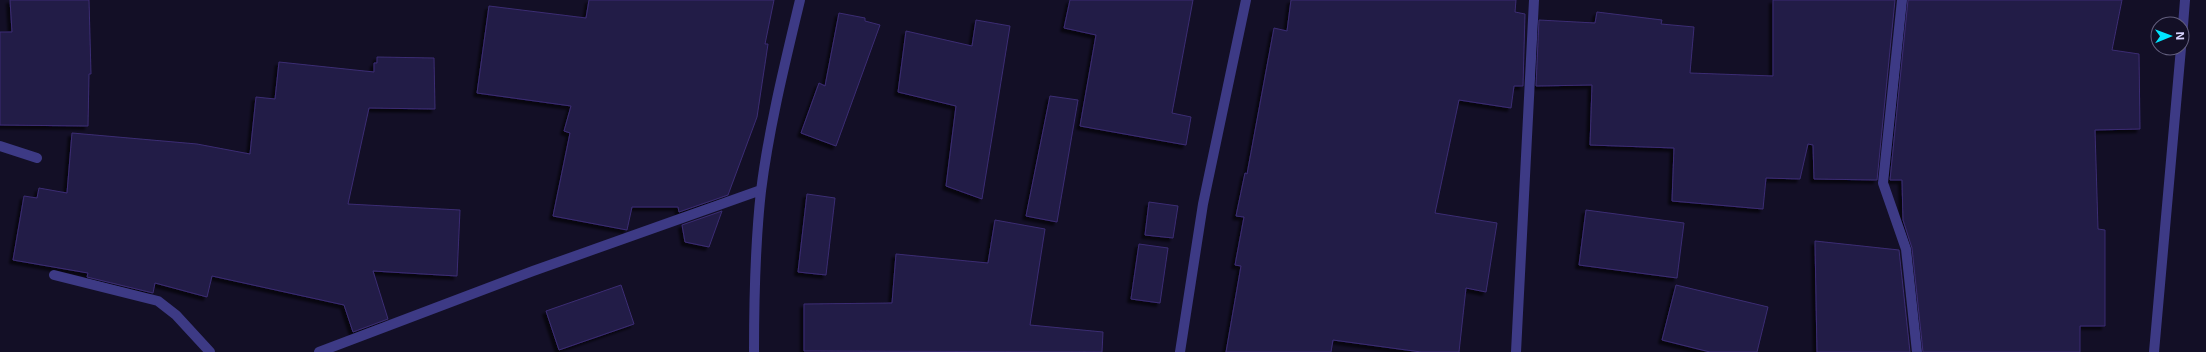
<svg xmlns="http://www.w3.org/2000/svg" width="2206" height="352" font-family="Inter,sans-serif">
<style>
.building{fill:#241b47;stroke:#3b2d73;filter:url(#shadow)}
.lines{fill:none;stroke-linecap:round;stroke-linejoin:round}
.minor{stroke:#3d3a85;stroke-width:10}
</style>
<defs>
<filter id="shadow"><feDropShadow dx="-3.5" dy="3.5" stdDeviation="1" flood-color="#0009"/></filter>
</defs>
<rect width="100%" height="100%" fill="#130f26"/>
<path class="building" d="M 10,0 L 89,0 L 91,74 L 89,74 L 88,126 L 0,125 L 0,32 L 12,32 Z
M 589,0 L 774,0 L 765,44 L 768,44 L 757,117 L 728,195 L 679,212 L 678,207 L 632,207 L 627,230 L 553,216 L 570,133 L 564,131 L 571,106 L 477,93 L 489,6 L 586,18 Z
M 1070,0 L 1193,0 L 1172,113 L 1191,117 L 1186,145 L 1080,126 L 1096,35 L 1064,28 Z
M 1291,0 L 1516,0 L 1515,12 L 1525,14 L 1523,86 L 1514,86 L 1511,108 L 1459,100 L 1435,213 L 1497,223 L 1486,292 L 1466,288 L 1459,352 L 1421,352 L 1333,340 L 1331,352 L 1226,352 L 1241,266 L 1235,265 L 1244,217 L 1236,216 L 1245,173 L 1247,174 L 1274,28 L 1287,31 Z
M 1773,0 L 1895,0 L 1877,180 L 1814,179 L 1813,145 L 1808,144 L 1800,179 L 1766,178 L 1763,209 L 1672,201 L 1674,148 L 1590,145 L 1592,85 L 1536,86 L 1539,20 L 1595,23 L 1597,12 L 1662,20 L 1661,24 L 1694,27 L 1690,73 L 1773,76 Z
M 1908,0 L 2122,0 L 2112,50 L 2139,54 L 2140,129 L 2095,130 L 2098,229 L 2105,230 L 2105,326 L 2080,326 L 2080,352 L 1923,352 L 1912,248 L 1903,220 L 1902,180 L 1890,180 Z
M 839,13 L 865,18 L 865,21 L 880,25 L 836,146 L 801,133 L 819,83 L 825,86 Z
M 976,20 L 1010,26 L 982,199 L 946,186 L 956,106 L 898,92 L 906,31 L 972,46 Z
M 377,57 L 434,58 L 435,109 L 369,108 L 348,204 L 460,210 L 457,276 L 373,271 L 388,319 L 353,332 L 344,305 L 212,276 L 207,297 L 155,283 L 153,293 L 87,277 L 88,273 L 13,260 L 24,196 L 37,198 L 39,188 L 67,193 L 72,133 L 197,144 L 250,154 L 256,97 L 275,99 L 279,62 L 374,72 L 374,63 L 377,63 Z
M 1050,96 L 1078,100 L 1057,222 L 1026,216 Z
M 807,194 L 835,198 L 826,275 L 798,272 Z
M 1149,202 L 1178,206 L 1173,238 L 1145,235 Z
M 1586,210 L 1684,223 L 1677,278 L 1579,265 Z
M 722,211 L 709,247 L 685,242 L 682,225 Z
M 995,220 L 1045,229 L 1030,325 L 1103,332 L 1102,352 L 804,351 L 804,304 L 892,303 L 896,254 L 988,263 Z
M 1815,241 L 1899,250 L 1910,352 L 1817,352 Z
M 1139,244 L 1168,248 L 1160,303 L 1131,299 Z
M 621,285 L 634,324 L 559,350 L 546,311 Z
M 1676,285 L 1768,307 L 1757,352 L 1710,352 L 1662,340 Z"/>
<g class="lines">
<path class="minor" d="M 1902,0 L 1883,183 L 1906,249 L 1917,352
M 2182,38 L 2185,0
M 0,146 L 37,158
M 54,275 L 158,301 L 176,315 L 210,352
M 319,352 L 533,271 L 761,190
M 754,352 C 754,298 755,245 761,191 C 769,127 785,63 800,0
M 1180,352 L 1203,204 L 1246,0
M 1516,352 L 1534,0
M 2154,352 L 2181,48"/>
</g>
<g transform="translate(2170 36) rotate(89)"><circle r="19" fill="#130f26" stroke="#625e7d"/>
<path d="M0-3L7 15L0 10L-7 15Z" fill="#00e5ff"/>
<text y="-6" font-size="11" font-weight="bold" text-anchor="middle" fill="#d9d4ff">N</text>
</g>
</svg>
